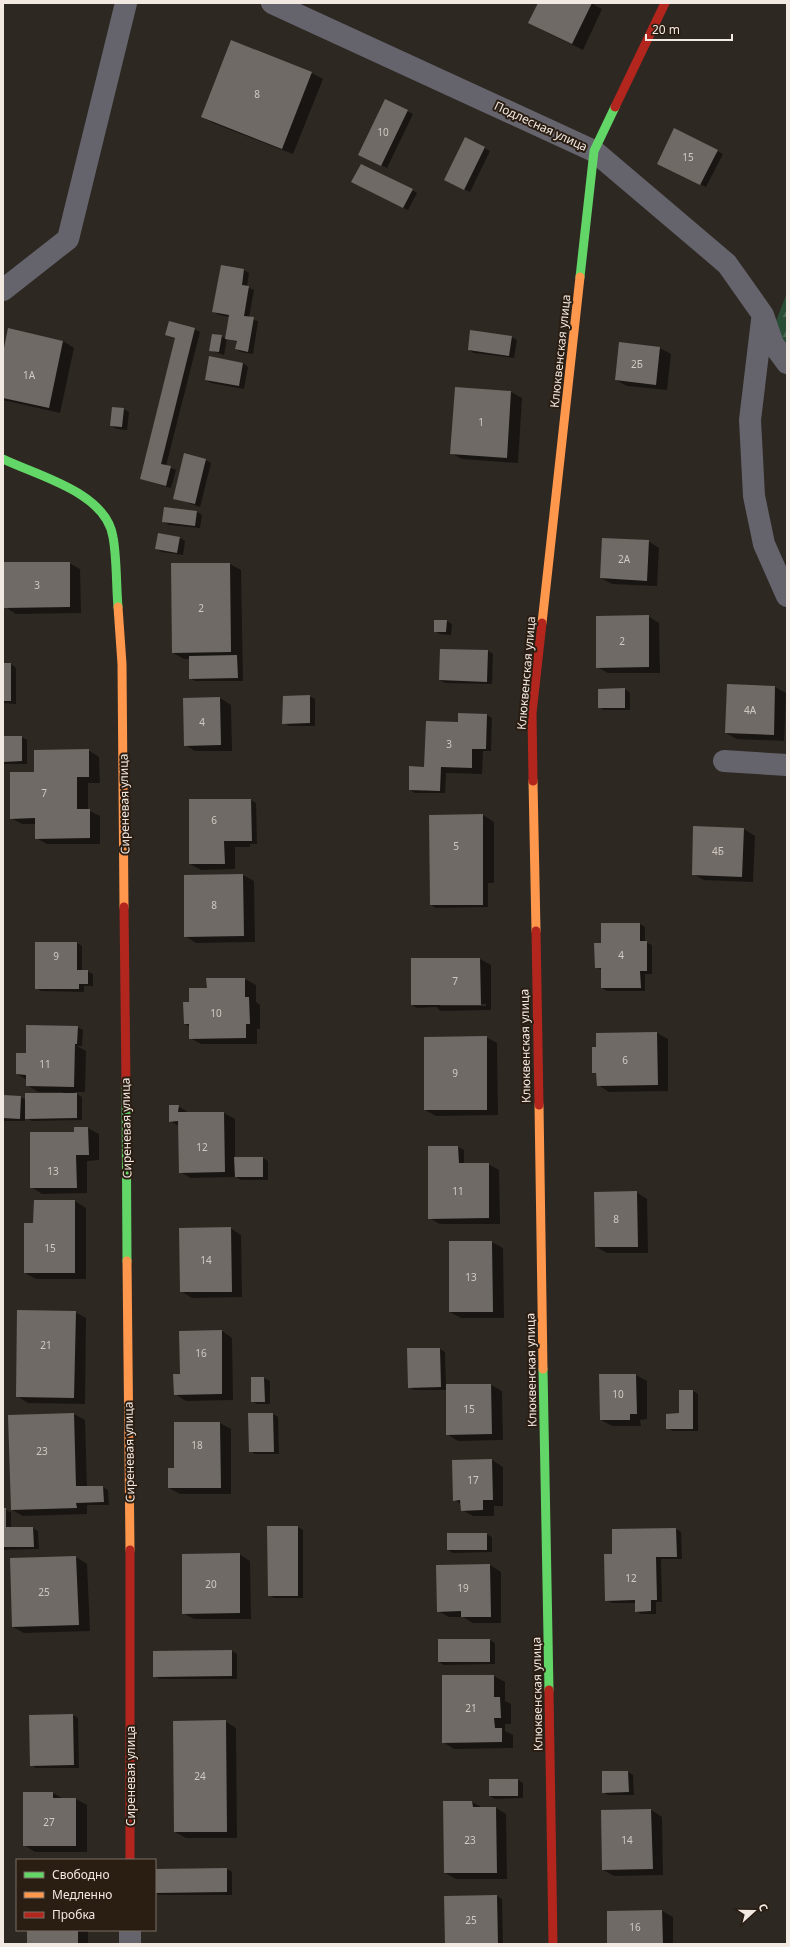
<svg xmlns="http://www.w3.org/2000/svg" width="790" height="1947" font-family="'Noto Sans',sans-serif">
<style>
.forest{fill:url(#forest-firs)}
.shadow{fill:#0007;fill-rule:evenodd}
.building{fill:#6f6a65}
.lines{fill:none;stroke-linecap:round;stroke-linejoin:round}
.street{stroke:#65646d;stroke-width:22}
.fast{stroke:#63d668;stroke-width:9}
.slow{stroke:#ff974d;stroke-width:9}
.jam{stroke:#b3261e;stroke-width:9}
.labels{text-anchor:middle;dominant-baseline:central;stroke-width:4;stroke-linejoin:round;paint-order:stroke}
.number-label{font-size:10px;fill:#d1c9c3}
.street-label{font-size:12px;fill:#f2e9e2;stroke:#2a1d12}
</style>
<defs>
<pattern id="forest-firs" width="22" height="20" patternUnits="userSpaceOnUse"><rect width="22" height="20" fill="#294c35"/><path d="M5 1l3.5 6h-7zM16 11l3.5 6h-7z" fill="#486652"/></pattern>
</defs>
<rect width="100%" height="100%" fill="#2e2822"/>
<path class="forest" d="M 787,293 L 787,355 L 776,321 Z"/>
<path class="shadow" d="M 539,3 L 591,3 L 602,9 L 583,50 L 540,29 Z
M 232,41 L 312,73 L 323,79 L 293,154 L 213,123 L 203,117 Z
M 386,100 L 413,114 L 387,168 L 364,157 Z
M 675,130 L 723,154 L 706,187 L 664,166 Z
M 466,138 L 490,151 L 470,192 L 451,183 Z
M 358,185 L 412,190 L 417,193 L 408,210 Z
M 221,266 L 244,270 L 249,273 L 247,287 L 254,290 L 249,318 L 258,321 L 253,354 L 241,352 L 236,349 L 237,342 L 227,339 L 224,355 L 210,350 L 221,336 L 226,339 L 230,317 L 219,315 L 214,312 Z
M 194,329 L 200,332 L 166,466 L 176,470 L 171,488 L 141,479 L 176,339 L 166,335 Z
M 9,330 L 63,341 L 74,348 L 60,413 L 3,400 L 3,358 Z
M 512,337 L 517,340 L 514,358 L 474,353 L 469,350 Z
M 660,348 L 671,354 L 667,390 L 627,386 L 616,380 Z
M 243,363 L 248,367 L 244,389 L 211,383 L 206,380 Z
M 455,388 L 511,392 L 522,398 L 518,463 L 462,459 L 451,453 Z
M 124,409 L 129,412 L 127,430 L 117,429 L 111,426 Z
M 206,460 L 211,463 L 200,507 L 174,498 Z
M 197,512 L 202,515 L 200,528 L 169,525 L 164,522 Z
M 159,534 L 180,538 L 185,541 L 183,555 L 162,552 L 156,549 Z
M 648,541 L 659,548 L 657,586 L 612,584 L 601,578 Z
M 69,563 L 80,569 L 81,613 L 16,614 L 5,607 Z
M 172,564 L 230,564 L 241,570 L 243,681 L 195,681 L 190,678 L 190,659 L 184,659 L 173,653 Z
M 648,616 L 659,623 L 660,673 L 608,673 L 597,667 Z
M 447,621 L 452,624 L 451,635 L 440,634 L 435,631 Z
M 488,651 L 493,654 L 492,684 L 445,683 L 440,680 Z
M 3,664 L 11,664 L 16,668 L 16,704 L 3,703 Z
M 728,685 L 775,687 L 786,693 L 784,741 L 737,739 L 726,733 Z
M 625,689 L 630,693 L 630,710 L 604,710 L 599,707 Z
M 309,696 L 315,699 L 315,726 L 289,726 L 284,723 Z
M 220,698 L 231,705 L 232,751 L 195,751 L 185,745 L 184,699 Z
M 487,715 L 492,718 L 491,751 L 483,751 L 482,774 L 446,773 L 445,793 L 415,793 L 410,790 L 428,768 Z
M 3,737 L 22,737 L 27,740 L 27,764 L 3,764 Z
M 88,750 L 99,757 L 100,783 L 88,783 L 88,810 L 100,816 L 100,844 L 47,844 L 36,838 L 36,824 L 22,824 L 11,818 L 35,773 Z
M 251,800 L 256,803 L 257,844 L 250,844 L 250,847 L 235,847 L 235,869 L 201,870 L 190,864 Z
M 483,815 L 494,822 L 494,883 L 488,883 L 488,907 L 436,908 L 431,905 Z
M 744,829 L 755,836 L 753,882 L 704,880 L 693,874 Z
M 243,875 L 254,881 L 255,942 L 196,943 L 185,936 Z
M 640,924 L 645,927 L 645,942 L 652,945 L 652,974 L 645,974 L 645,991 L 607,991 L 602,988 L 602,970 L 596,967 L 602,944 Z
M 77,943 L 82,946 L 82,971 L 87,971 L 93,974 L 93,986 L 84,986 L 84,992 L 41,991 L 36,988 Z
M 480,959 L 491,965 L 491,1010 L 441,1011 L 436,1007 L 417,1008 L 412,1005 ZM 440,1004 L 486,1004 L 486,1006 L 440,1006 Z
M 245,979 L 256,985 L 256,1002 L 260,1005 L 260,1029 L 257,1029 L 257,1044 L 201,1044 L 190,1038 L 190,1027 L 185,1024 L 190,1003 L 208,989 Z
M 77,1027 L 83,1030 L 82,1046 L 77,1046 L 86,1051 L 85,1092 L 74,1092 L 82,1097 L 82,1120 L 32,1121 L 25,1117 L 25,1121 L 3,1121 L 3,1096 L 20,1097 L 26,1100 L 63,1094 L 63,1092 L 38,1092 L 27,1085 L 27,1080 L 17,1074 Z
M 657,1033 L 668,1039 L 668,1091 L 609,1092 L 598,1085 L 597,1075 L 593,1072 L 597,1048 L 597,1034 Z
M 486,1037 L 497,1043 L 498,1115 L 436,1116 L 425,1110 Z
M 178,1106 L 189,1113 L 224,1113 L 235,1119 L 235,1158 L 263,1158 L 268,1161 L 268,1180 L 241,1180 L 236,1177 L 191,1178 L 180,1172 L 179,1126 L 170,1121 Z
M 88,1128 L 99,1134 L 99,1160 L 87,1161 L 87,1193 L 42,1194 L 31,1187 L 75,1133 Z
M 429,1147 L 458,1147 L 464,1150 L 464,1164 L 488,1164 L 499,1170 L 500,1224 L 440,1224 L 429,1218 Z
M 636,1192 L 647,1199 L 648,1253 L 607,1253 L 596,1247 Z
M 75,1201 L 86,1208 L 86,1279 L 36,1279 L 25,1273 Z
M 230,1228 L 241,1235 L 242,1297 L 192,1298 L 181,1291 Z
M 492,1242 L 503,1248 L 504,1318 L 461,1318 L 450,1312 Z
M 75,1312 L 86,1318 L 85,1404 L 28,1403 L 17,1396 Z
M 222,1331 L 232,1338 L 233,1400 L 186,1401 L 175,1394 L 181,1375 Z
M 408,1349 L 440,1349 L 445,1352 L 446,1385 L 491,1385 L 502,1391 L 503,1440 L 458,1441 L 447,1434 L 447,1390 L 414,1390 L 409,1387 Z
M 600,1375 L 636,1375 L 647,1381 L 647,1419 L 640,1420 L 641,1426 L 612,1426 L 601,1420 Z
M 252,1378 L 264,1378 L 270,1381 L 270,1404 L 257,1404 L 252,1401 Z
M 693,1391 L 698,1394 L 698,1431 L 673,1431 L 667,1428 L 680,1414 Z
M 74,1414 L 85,1420 L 87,1487 L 103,1487 L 108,1490 L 109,1505 L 87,1505 L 87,1514 L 23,1516 L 12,1510 Z
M 273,1414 L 278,1417 L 279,1454 L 255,1454 L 250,1451 Z
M 220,1423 L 231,1429 L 231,1494 L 180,1494 L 169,1488 L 175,1469 Z
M 492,1460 L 503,1467 L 503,1506 L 494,1506 L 494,1516 L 473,1516 L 462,1510 L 462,1504 L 454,1500 L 454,1461 Z
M 3,1509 L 11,1512 L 11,1528 L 33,1528 L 38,1531 L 39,1549 L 3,1550 Z
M 298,1527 L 303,1530 L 303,1598 L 274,1598 L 269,1595 Z
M 676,1529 L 681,1532 L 682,1559 L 661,1559 L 662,1602 L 656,1602 L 656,1614 L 641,1614 L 636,1611 L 636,1603 L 612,1603 L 606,1600 L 613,1555 Z
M 486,1534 L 492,1537 L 492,1552 L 453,1553 L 448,1550 Z
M 239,1554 L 250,1561 L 251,1619 L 194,1619 L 183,1613 Z
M 76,1557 L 87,1564 L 90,1631 L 24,1633 L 13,1627 Z
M 490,1565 L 501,1572 L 501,1623 L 473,1623 L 463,1617 L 449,1617 L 438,1611 Z
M 490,1640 L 495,1643 L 495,1664 L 444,1665 L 439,1662 Z
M 232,1651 L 237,1654 L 237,1679 L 160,1679 L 154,1676 Z
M 494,1676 L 505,1682 L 505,1701 L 511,1704 L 511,1724 L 505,1724 L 505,1731 L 513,1735 L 513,1748 L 454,1749 L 443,1742 Z
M 73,1715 L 78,1718 L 79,1768 L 36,1768 L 31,1765 L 30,1716 Z
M 225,1721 L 236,1728 L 237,1838 L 186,1838 L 175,1832 Z
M 603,1772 L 628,1772 L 633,1775 L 634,1795 L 608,1795 L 603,1792 Z
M 518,1780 L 523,1783 L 523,1798 L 495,1799 L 490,1796 Z
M 24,1793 L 53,1793 L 64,1799 L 76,1799 L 87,1805 L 87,1852 L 35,1852 L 24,1845 Z
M 472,1802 L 483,1808 L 496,1808 L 506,1814 L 507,1879 L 456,1879 L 445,1873 Z
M 651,1810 L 662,1817 L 663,1875 L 614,1876 L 603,1870 L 602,1811 Z
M 227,1869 L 232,1872 L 232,1895 L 159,1895 L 155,1893 L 155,1870 Z
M 497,1896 L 502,1899 L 503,1944 L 446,1944 Z
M 662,1911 L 673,1917 L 673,1944 L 587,1944 L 608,1944 L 608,1912 Z
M 28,1930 L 88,1930 L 88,1944 L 28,1944 Z"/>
<path class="building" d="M 538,3 L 592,3 L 572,44 L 528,23 Z
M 231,40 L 312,72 L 282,149 L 201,117 Z
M 385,99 L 408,110 L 381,166 L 358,155 Z
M 674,128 L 718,150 L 700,185 L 657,164 Z
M 465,137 L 485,147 L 464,190 L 444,180 Z
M 361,164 L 413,189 L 403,208 L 351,182 Z
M 221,265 L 244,269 L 242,285 L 249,286 L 244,316 L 254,317 L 248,352 L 235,349 L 237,341 L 225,339 L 229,315 L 212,312 Z
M 169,321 L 195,328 L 161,464 L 171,466 L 166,486 L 140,479 L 175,338 L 165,335 Z
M 8,328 L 63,341 L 49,408 L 3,398 L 3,353 Z
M 470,330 L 512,336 L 509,356 L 468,350 Z
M 212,334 L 222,335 L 219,352 L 209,351 Z
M 619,342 L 660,347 L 656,385 L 615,380 Z
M 209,356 L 243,363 L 239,386 L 205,380 Z
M 455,387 L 511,391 L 507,458 L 450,454 Z
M 112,407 L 124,408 L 122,427 L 110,426 Z
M 184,453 L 206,459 L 195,504 L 173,499 Z
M 164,507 L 197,511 L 195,526 L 162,522 Z
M 158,533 L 180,537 L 177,553 L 155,549 Z
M 602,538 L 649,540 L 647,581 L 600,578 Z
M 3,562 L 70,562 L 70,607 L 4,608 Z
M 171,563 L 230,563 L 231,652 L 172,653 Z
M 649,615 L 649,667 L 596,668 L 596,616 Z
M 434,620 L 447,620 L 446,632 L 434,632 Z
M 440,649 L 488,650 L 487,682 L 439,680 Z
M 237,655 L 238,678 L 189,679 L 189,656 Z
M 3,663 L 11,663 L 11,701 L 3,701 Z
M 727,684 L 775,686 L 774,735 L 725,733 Z
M 625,688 L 625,708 L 598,708 L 598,689 Z
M 310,695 L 310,723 L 282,724 L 283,696 Z
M 220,697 L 221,745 L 184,746 L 183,698 Z
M 458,713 L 487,714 L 486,749 L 472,749 L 472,768 L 441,767 L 440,791 L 409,790 L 409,766 L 424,767 L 426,721 L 458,722 Z
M 3,736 L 22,736 L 22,761 L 3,762 Z
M 89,749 L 89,777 L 77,777 L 77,809 L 90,809 L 90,838 L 35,839 L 35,818 L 10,819 L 10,772 L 34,772 L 34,750 Z
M 189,799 L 251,799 L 252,841 L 224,841 L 225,864 L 189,864 Z
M 483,814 L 483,905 L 430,905 L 429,815 Z
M 693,826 L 744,828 L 742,877 L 692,875 Z
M 243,874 L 244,936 L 184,937 L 184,875 Z
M 601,923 L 640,923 L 640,941 L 647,941 L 647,971 L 640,971 L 641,988 L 601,988 L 601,968 L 595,968 L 594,943 L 601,943 Z
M 35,942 L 77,942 L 77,970 L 88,970 L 88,984 L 79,984 L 79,989 L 35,989 Z
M 411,958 L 480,958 L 481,1005 L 411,1005 Z
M 206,978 L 245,978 L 245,997 L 249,997 L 250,1024 L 246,1024 L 246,1038 L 189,1039 L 189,1024 L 184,1024 L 183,1002 L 189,1002 L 189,988 L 207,988 Z
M 26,1025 L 78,1026 L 77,1044 L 75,1044 L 74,1087 L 26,1086 L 26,1075 L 16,1074 L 16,1053 L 26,1053 Z
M 657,1032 L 658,1085 L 597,1086 L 596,1073 L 592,1073 L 592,1047 L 596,1047 L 596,1033 Z
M 487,1036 L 487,1110 L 424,1110 L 424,1037 Z
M 25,1093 L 77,1093 L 77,1118 L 25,1119 Z
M 3,1095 L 21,1096 L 20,1119 L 3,1118 Z
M 169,1105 L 179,1105 L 178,1112 L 224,1112 L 225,1172 L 179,1173 L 178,1121 L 169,1122 Z
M 74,1127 L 88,1127 L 89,1155 L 76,1155 L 77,1188 L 30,1188 L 30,1132 L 74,1132 Z
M 428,1146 L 458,1146 L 459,1163 L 489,1163 L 489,1218 L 428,1219 Z
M 234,1157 L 263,1157 L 263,1177 L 235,1177 Z
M 637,1191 L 638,1247 L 595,1247 L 594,1192 Z
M 34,1200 L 75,1200 L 75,1273 L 24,1273 L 24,1223 L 33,1223 Z
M 231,1227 L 232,1292 L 180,1292 L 179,1228 Z
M 449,1241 L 492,1241 L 493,1312 L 449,1312 Z
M 17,1310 L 76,1311 L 74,1398 L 16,1397 Z
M 222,1330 L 222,1394 L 174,1395 L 173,1374 L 180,1374 L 179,1331 Z
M 407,1348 L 440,1348 L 441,1387 L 408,1388 Z
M 599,1374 L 636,1374 L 637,1414 L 630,1414 L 630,1420 L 600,1420 Z
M 251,1377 L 264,1377 L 265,1402 L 251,1402 Z
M 446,1384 L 491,1384 L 492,1434 L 446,1435 Z
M 679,1390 L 693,1390 L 693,1429 L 666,1429 L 666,1414 L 679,1413 Z
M 74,1413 L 76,1486 L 103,1486 L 104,1502 L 76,1503 L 77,1508 L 11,1510 L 8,1415 Z
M 248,1413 L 273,1413 L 274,1452 L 249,1452 Z
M 174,1422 L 220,1422 L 221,1488 L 168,1488 L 168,1468 L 174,1468 Z
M 492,1459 L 493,1500 L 483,1500 L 483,1510 L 461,1511 L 460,1500 L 453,1501 L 452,1460 Z
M 3,1508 L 6,1508 L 6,1527 L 33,1527 L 34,1547 L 3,1547 Z
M 267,1526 L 298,1526 L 298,1596 L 268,1596 Z
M 676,1528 L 677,1557 L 656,1557 L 657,1600 L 651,1600 L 651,1611 L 635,1612 L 635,1600 L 605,1601 L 604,1554 L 612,1554 L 612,1529 Z
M 447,1533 L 487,1533 L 487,1550 L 447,1550 Z
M 240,1553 L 240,1613 L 182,1614 L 182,1554 Z
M 76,1556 L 79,1625 L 12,1627 L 10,1558 Z
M 490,1564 L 491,1617 L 461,1617 L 461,1611 L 437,1612 L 436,1565 Z
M 438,1639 L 490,1639 L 490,1662 L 438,1662 Z
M 232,1650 L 232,1676 L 153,1677 L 153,1651 Z
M 442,1675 L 494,1675 L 494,1697 L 500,1697 L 501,1718 L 494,1718 L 495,1728 L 502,1728 L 502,1742 L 442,1743 Z
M 73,1714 L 74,1765 L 30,1766 L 29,1715 Z
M 226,1720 L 227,1832 L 174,1832 L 173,1721 Z
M 602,1771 L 628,1771 L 629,1792 L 602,1793 Z
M 489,1779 L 518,1779 L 518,1796 L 489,1796 Z
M 23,1792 L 53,1792 L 53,1798 L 76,1798 L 76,1846 L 23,1846 Z
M 443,1801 L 472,1801 L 473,1807 L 496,1807 L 497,1873 L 444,1873 Z
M 651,1809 L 653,1869 L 602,1870 L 601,1810 Z
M 227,1868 L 227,1892 L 155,1893 L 155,1869 Z
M 497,1895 L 498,1944 L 445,1944 L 444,1896 Z
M 662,1910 L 663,1944 L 607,1944 L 607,1911 Z
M 27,1930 L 78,1930 L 78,1944 L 27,1944 Z"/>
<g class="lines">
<path class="street" d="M 272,3 L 594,151 L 727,264 L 763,315 L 773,344 L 787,363
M 3,290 L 68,239 L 126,3
M 762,320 L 750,420 L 754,496 L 764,544 L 787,596
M 724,761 L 787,765
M 130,1944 L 130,1930"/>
<path class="fast" d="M 580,277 L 594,151 L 615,107
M 3,459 C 38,476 106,492 113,537 C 117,559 116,584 118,607
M 126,1086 L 127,1261
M 543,1369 L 549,1690"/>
<path class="slow" d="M 118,607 L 122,664 L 124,907
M 542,623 L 580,277
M 533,781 L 536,931
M 539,1105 L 543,1369
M 127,1261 L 130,1550"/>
<path class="jam" d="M 615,107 L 665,3
M 533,781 L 532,713 L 542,623
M 124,907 L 126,1086
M 536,931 L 539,1105
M 130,1550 L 130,1860
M 549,1690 L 553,1944"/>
</g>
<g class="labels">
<g class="number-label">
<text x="257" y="94">8</text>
<text x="383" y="132">10</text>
<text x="688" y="157">15</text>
<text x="637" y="364">2Б</text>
<text x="29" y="375">1А</text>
<text x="481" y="422">1</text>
<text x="624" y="559">2А</text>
<text x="37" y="585">3</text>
<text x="201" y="608">2</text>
<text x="622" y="641">2</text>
<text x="750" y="710">4А</text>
<text x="202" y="722">4</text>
<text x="449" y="744">3</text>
<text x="44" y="793">7</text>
<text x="214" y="820">6</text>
<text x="456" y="846">5</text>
<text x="718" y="851">4Б</text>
<text x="214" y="905">8</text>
<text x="621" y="955">4</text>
<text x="56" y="956">9</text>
<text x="455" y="981">7</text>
<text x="216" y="1013">10</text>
<text x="625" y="1060">6</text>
<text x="45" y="1064">11</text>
<text x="455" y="1073">9</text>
<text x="202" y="1147">12</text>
<text x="53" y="1171">13</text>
<text x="458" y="1191">11</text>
<text x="616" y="1219">8</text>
<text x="50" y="1248">15</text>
<text x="206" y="1260">14</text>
<text x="471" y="1277">13</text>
<text x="46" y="1345">21</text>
<text x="201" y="1353">16</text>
<text x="618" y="1394">10</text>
<text x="469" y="1409">15</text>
<text x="197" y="1445">18</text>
<text x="42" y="1451">23</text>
<text x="473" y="1480">17</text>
<text x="631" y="1578">12</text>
<text x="211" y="1584">20</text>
<text x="463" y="1588">19</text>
<text x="44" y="1592">25</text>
<text x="471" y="1708">21</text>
<text x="200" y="1776">24</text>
<text x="49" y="1822">27</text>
<text x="470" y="1840">23</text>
<text x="627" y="1840">14</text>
<text x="471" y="1920">25</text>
<text x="635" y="1927">16</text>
</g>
<g class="street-label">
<text transform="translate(541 126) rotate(25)">Подлесная улица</text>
<text transform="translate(560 351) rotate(-84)">Клюквенская улица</text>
<text transform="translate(526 673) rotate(-85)">Клюквенская улица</text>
<text transform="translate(124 804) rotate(-91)">Сиреневая улица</text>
<text transform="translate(525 1046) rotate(-91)">Клюквенская улица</text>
<text transform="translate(126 1128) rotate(-91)">Сиреневая улица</text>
<text transform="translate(531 1370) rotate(-91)">Клюквенская улица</text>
<text transform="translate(129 1452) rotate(-91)">Сиреневая улица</text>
<text transform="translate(537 1694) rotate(-91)">Клюквенская улица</text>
<text transform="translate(130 1776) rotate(-90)">Сиреневая улица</text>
</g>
</g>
<rect width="790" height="1947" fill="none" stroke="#f2e9e2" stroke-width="8"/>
<rect x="16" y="1859" width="140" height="72" fill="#2a1d12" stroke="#7a6f65"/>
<rect x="24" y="1872" width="20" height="6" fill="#63d668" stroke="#7a6f65"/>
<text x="52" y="1879" font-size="12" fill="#f2e9e2">Свободно</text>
<rect x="24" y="1892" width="20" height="6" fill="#ff974d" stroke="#7a6f65"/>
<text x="52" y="1899" font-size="12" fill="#f2e9e2">Медленно</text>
<rect x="24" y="1912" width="20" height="6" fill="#b3261e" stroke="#7a6f65"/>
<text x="52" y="1919" font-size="12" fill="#f2e9e2">Пробка</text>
<g transform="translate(754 1911) rotate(69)" stroke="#2a1d12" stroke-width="3" paint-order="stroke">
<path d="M0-3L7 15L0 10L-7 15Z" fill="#f2e9e2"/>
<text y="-6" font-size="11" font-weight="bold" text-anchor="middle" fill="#f2e9e2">С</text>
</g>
<path d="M646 34v6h86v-6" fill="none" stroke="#f2e9e2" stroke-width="2"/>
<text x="652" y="34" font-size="12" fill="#f2e9e2" stroke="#2a1d12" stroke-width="3" paint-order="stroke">20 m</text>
</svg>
